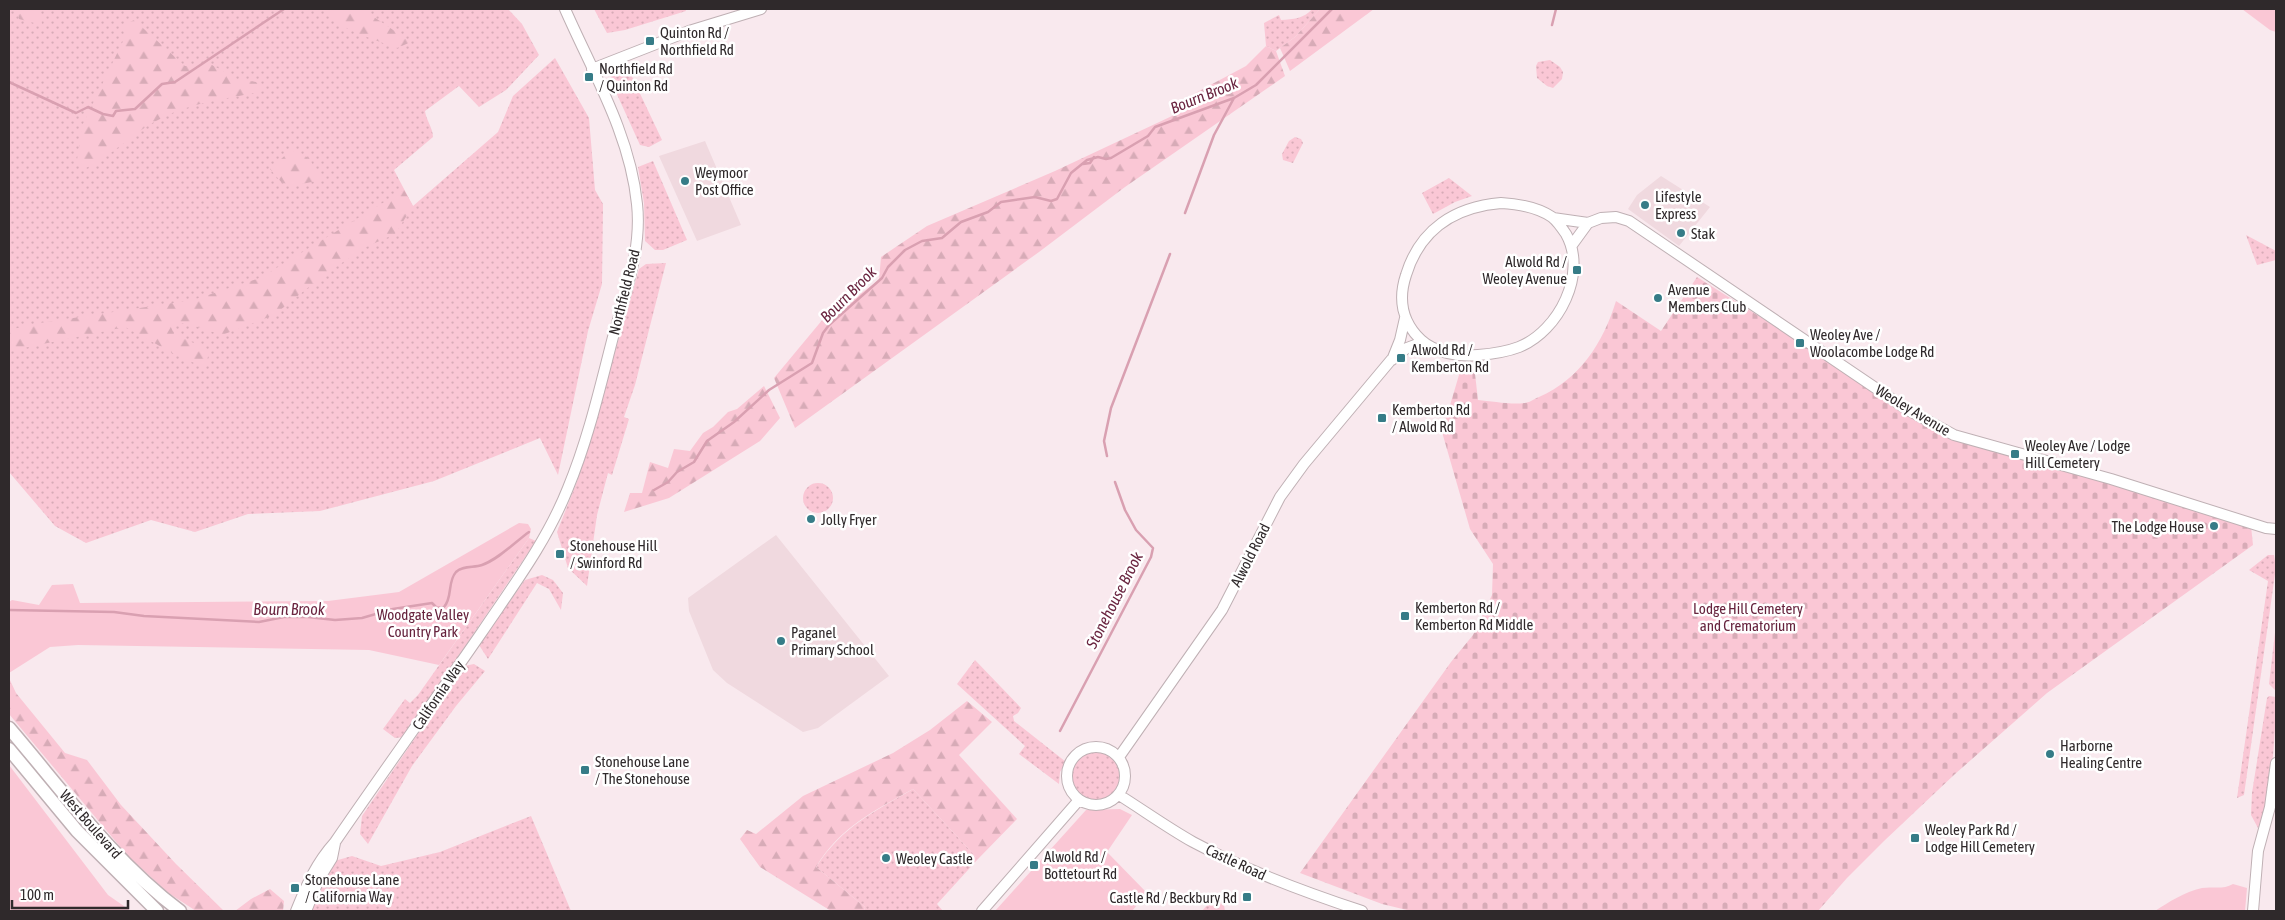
<svg xmlns="http://www.w3.org/2000/svg" width="2285" height="920" font-family="'Asap Condensed',sans-serif">
<style>
.built{fill:#f0d9df}
.grass{fill:url(#grass-dots)}
.forest{fill:url(#forest-firs)}
.cemetery{fill:url(#cemetery-stones)}
.park{fill:#fac7d5}
.lines{fill:none;stroke-linecap:round;stroke-linejoin:round}
.stream{stroke:#d9a0b1;stroke-width:2.5}
.minor-casing{stroke:#bfb0b4;stroke-width:12}
.major-casing{stroke:#bfb0b4;stroke-width:15}
.minor{stroke:#fff;stroke-width:10}
.major{stroke:#fff;stroke-width:12}
.poi-dot{fill:#367c87;stroke:#fff;stroke-width:2}
.labels{text-anchor:middle;dominant-baseline:central;stroke-width:5;stroke-linejoin:round;paint-order:stroke}
.poi-label{font-size:15px;fill:#2f292b;stroke:#fff;text-anchor:start}
.street-label{font-size:15px;fill:#2f292b;stroke:#fff}
.park-label{font-size:15px;fill:#66233d;stroke:#fff}
.water-label{font-size:16px;font-style:italic;fill:#6a2540;stroke:#fff}
</style>
<defs>
<pattern id="grass-dots" width="8" height="8" patternUnits="userSpaceOnUse" patternTransform="scale(1.25)"><rect width="8" height="8" fill="#fac7d5"/><path d="M2 2h.1M6 6h.1" fill="none" stroke="#d7abb7" stroke-width="1.8" stroke-linecap="round"/></pattern>
<pattern id="forest-firs" width="22" height="20" patternUnits="userSpaceOnUse" patternTransform="scale(1.25)"><rect width="22" height="20" fill="#fac7d5"/><path d="M5 1l3.5 6h-7zM16 11l3.5 6h-7z" fill="#d7abb7"/></pattern>
<pattern id="cemetery-stones" width="16" height="16" patternUnits="userSpaceOnUse" patternTransform="scale(1.25)"><rect width="16" height="16" fill="#fac7d5"/><path d="M2 7V4a2 2 0 0 1 4 0v3zM10 15v-3a2 2 0 0 1 4 0v3z" fill="#d7abb7"/></pattern>
</defs>
<rect width="100%" height="100%" fill="#f9e9ee"/>
<path class="built" d="M 705,141 L 741,225 L 697,241 L 659,156 Z
M 1661,176 L 1710,207 L 1679,246 L 1628,209 L 1637,195 Z
M 776,535 L 889,676 L 818,728 L 803,732 L 727,683 L 713,670 L 689,611 L 688,598 Z"/>
<path class="grass" d="M 9,9 L 508,9 L 522,24 L 539,55 L 506,90 L 479,107 L 459,86 L 425,111 C 426,120 433,128 433,137 L 394,170 L 413,206 L 498,132 L 513,96 L 555,58 L 589,118 L 595,190 L 603,204 L 602,284 L 588,331 L 558,475 L 540,438 L 434,481 L 320,511 L 248,514 L 195,532 L 151,520 L 86,543 L 55,526 L 9,472 Z
M 594,9 L 685,9 L 686,11 L 625,30 L 607,33 Z
M 1312,9 L 1320,9 L 1295,37 L 1276,51 L 1266,46 L 1264,23 L 1279,15 L 1281,20 C 1293,19 1304,19 1312,9 Z
M 1550,60 L 1560,67 L 1563,72 L 1562,79 L 1553,88 L 1547,86 L 1537,78 L 1536,66 L 1538,62 Z
M 626,64 L 662,140 L 649,147 L 640,145 L 610,79 L 612,72 Z
M 1295,137 L 1301,139 L 1303,143 L 1293,163 L 1283,160 L 1282,154 L 1289,141 Z
M 653,161 L 687,240 L 663,250 L 655,250 L 645,241 L 644,203 L 638,167 Z
M 1449,178 L 1472,196 L 1455,202 L 1433,214 L 1422,193 Z
M 2246,235 L 2276,251 L 2276,260 L 2257,265 Z
M 666,263 L 635,385 L 624,417 L 629,419 L 612,475 L 608,473 L 597,515 L 587,586 L 568,568 L 557,532 L 578,479 L 639,269 L 646,264 Z
M803 498a15 15 0 1 1 30 0a15 15 0 1 1-30 0Z
M 529,538 L 536,541 L 404,737 L 395,738 L 383,729 L 405,699 L 410,703 L 418,695 Z
M 2268,555 L 2274,555 L 2276,567 L 2244,795 L 2237,798 L 2268,581 L 2249,570 Z
M 542,575 L 553,580 L 563,593 L 561,610 L 549,589 L 537,583 L 488,659 L 479,645 L 525,580 Z
M 2276,624 L 2276,691 L 2269,684 Z
M 975,660 L 1021,708 L 1018,713 L 1013,716 L 1014,721 L 1066,762 L 1060,772 L 1059,784 L 1019,754 L 1025,746 L 957,684 Z
M 474,664 L 485,671 L 456,706 L 412,766 L 368,844 L 360,834 L 362,816 L 464,666 Z
M 2269,696 L 2276,697 C 2276,723 2272,808 2258,828 L 2251,815 L 2252,793 L 2267,698 Z
M1070 777a27 27 0 1 1 54 0a27 27 0 1 1-54 0Z
M 913,789 L 978,859 L 937,904 L 943,911 L 864,911 L 865,907 L 816,867 C 843,826 872,813 913,789 Z
M 531,816 L 571,911 L 309,911 L 331,862 L 352,856 L 381,866 L 440,852 Z
M 1215,896 L 1220,896 L 1223,899 L 1225,911 L 1202,911 Z"/>
<path class="forest" d="M 17,9 L 40,9 L 42,25 L 19,19 Z
M 323,9 L 362,9 L 411,42 L 397,48 C 378,41 330,26 323,9 Z
M 1320,9 L 1374,9 L 1290,71 L 1280,48 L 1295,37 Z
M 134,20 L 185,66 L 212,65 L 237,79 L 256,82 L 263,91 C 229,99 191,102 160,119 C 133,132 112,156 86,168 L 77,160 L 82,126 L 125,37 L 122,26 Z
M 1266,46 L 1276,51 L 1285,76 L 1125,187 L 1039,252 L 795,428 L 774,378 L 843,295 L 852,300 L 879,280 L 881,257 L 927,226 L 1055,171 L 1172,116 L 1186,98 L 1246,66 Z
M 291,150 L 309,158 L 321,180 L 297,185 L 282,183 L 270,169 Z
M 404,190 L 413,206 L 395,234 L 366,247 L 325,274 L 274,315 L 222,335 L 186,323 L 170,325 L 174,334 L 209,350 L 206,368 L 178,356 L 125,327 L 9,351 L 9,330 L 40,323 L 193,300 L 260,278 Z
M 764,386 L 780,418 L 760,441 L 669,498 L 624,512 L 630,493 L 642,493 L 650,462 L 668,468 L 674,449 L 690,451 L 703,433 L 713,427 L 728,412 L 737,409 Z
M 9,678 L 16,693 L 65,753 L 87,760 L 121,805 L 176,864 L 224,911 L 196,911 L 167,892 L 127,855 L 9,714 Z
M 967,701 L 992,722 L 959,755 L 1017,819 L 978,859 L 913,789 C 874,811 840,827 816,867 L 865,907 L 864,911 L 831,911 L 760,867 L 740,839 L 747,830 L 756,834 L 803,796 L 893,753 L 930,730 Z
M 270,889 L 284,901 L 283,911 L 235,911 L 251,899 Z"/>
<path class="cemetery" d="M 1697,277 L 1817,353 L 1957,438 L 2251,526 L 2253,545 L 2047,693 L 1955,774 L 1884,841 L 1847,878 L 1818,911 L 1411,911 L 1382,904 L 1300,873 L 1451,662 L 1473,635 L 1492,595 L 1493,564 L 1470,529 L 1442,432 L 1462,365 L 1474,365 L 1478,400 C 1491,401 1512,405 1524,403 C 1529,403 1534,399 1539,397 C 1580,379 1603,343 1616,301 L 1661,331 Z"/>
<path class="park" d="M 2242,9 L 2276,9 L 2276,32 L 2270,30 Z
M 519,523 L 528,524 L 531,529 L 529,538 L 439,665 L 369,650 L 78,645 L 50,647 L 9,673 L 9,602 L 12,600 L 39,605 L 52,585 L 73,584 L 80,603 L 328,601 L 399,592 Z
M 9,765 L 108,895 L 131,911 L 9,911 Z
M 1120,809 L 1132,815 L 1107,852 L 1147,893 L 1132,911 L 995,911 L 1086,810 Z
M 2233,884 L 2247,888 L 2245,911 L 2155,911 C 2169,902 2184,892 2202,888 C 2212,886 2223,890 2233,884 Z"/>
<g class="lines">
<path class="stream" d="M 1552,25 L 1556,9
M 9,82 L 76,113 L 88,107 L 103,114 L 113,116 L 116,111 L 135,109 L 162,84 L 175,82 L 284,9
M 1083,164 L 1090,163 L 1094,157
M 1185,213 L 1214,135 L 1234,98
M 1107,456 L 1104,441 L 1111,408 L 1170,254
M 654,490 L 668,482 L 677,472 L 694,462 L 707,441 L 734,422 L 769,390 L 812,363 L 823,333 L 829,325 L 882,278 L 888,267 L 905,250 L 922,241 L 942,238 L 961,222 L 988,212 L 1001,202 L 1035,197 L 1051,201 L 1057,199 L 1071,173 L 1087,160 L 1098,157 L 1106,159 L 1111,158 L 1148,136 L 1155,127 L 1234,98 L 1256,85 L 1332,9
M 9,610 L 114,612 L 144,616 L 259,622 L 284,617 L 308,617 L 335,620 L 362,618 L 393,609 L 432,603 L 437,608 L 444,607 C 453,597 447,582 456,572 C 463,565 474,568 482,565 C 499,559 515,542 529,532
M 1060,731 L 1151,557 L 1153,548 L 1136,530 L 1125,510 L 1115,482"/>
<defs>
<path id="minor" d="M 592,69 L 689,31 L 761,9
M 1501,203 C 1519,204 1537,207 1552,217 C 1557,221 1562,228 1566,234 C 1588,273 1559,331 1519,347 C 1506,352 1491,354 1478,355 C 1460,357 1435,353 1421,340 C 1402,322 1398,299 1406,275 C 1420,229 1455,207 1501,203 Z
M 1553,218 L 1588,223 L 1601,218 L 1616,217 L 1629,221 L 1908,410 L 1954,435 L 2111,479 L 2266,528 L 2276,529
M 1572,245 L 1588,223
M 1392,360 L 1400,340 L 1405,318
M1067 776a29 29 0 1 1 58 0a29 29 0 1 1-58 0Z
M 1119,757 L 1222,610 L 1280,497 L 1304,464 L 1391,360 L 1407,348 L 1423,342
M 1119,795 C 1143,810 1168,828 1193,842 C 1247,871 1304,892 1362,911
M 296,911 C 306,886 316,863 335,842 C 383,772 433,703 482,632 C 513,586 547,541 568,488 C 588,440 600,387 613,337 C 625,294 642,250 637,204 C 630,134 593,73 565,9
M 306,911 L 319,879 L 332,858 L 335,843
M 982,911 L 1079,800
M 2253,911 L 2258,851 L 2270,807 L 2276,763"/>
<path id="major" d="M 9,728 C 63,791 113,861 180,911
M 9,749 L 77,831 L 157,911"/>
</defs>
<use href="#minor" class="minor-casing"/>
<use href="#major" class="major-casing"/>
<use href="#minor" class="minor"/>
<use href="#major" class="major"/>
</g>
<g class="poi-dot">
<rect x="645" y="36" width="10" height="10" rx="2.5"/>
<rect x="584" y="72" width="10" height="10" rx="2.5"/>
<circle cx="685" cy="181" r="5"/>
<circle cx="1645" cy="205" r="5"/>
<circle cx="1681" cy="233" r="5"/>
<rect x="1572" y="265" width="10" height="10" rx="2.5"/>
<circle cx="1658" cy="298" r="5"/>
<rect x="1795" y="338" width="10" height="10" rx="2.5"/>
<rect x="1396" y="353" width="10" height="10" rx="2.5"/>
<rect x="1377" y="413" width="10" height="10" rx="2.5"/>
<rect x="2010" y="449" width="10" height="10" rx="2.5"/>
<circle cx="811" cy="519" r="5"/>
<circle cx="2214" cy="526" r="5"/>
<rect x="555" y="549" width="10" height="10" rx="2.5"/>
<rect x="1400" y="611" width="10" height="10" rx="2.5"/>
<circle cx="781" cy="641" r="5"/>
<circle cx="2050" cy="754" r="5"/>
<rect x="580" y="765" width="10" height="10" rx="2.5"/>
<rect x="1910" y="833" width="10" height="10" rx="2.5"/>
<circle cx="886" cy="858" r="5"/>
<rect x="1029" y="860" width="10" height="10" rx="2.5"/>
<rect x="290" y="883" width="10" height="10" rx="2.5"/>
<rect x="1242" y="892" width="10" height="10" rx="2.5"/>
</g>
<g class="labels">
<g class="poi-label">
<text x="660" y="32">Quinton Rd /<tspan x="660" dy="17">Northfield Rd</tspan></text>
<text x="599" y="68">Northfield Rd<tspan x="599" dy="17">/ Quinton Rd</tspan></text>
<text x="695" y="172">Weymoor<tspan x="695" dy="17">Post Office</tspan></text>
<text x="1655" y="196">Lifestyle<tspan x="1655" dy="17">Express</tspan></text>
<text x="1691" y="233">Stak</text>
<text x="1567" y="261" text-anchor="end">Alwold Rd /<tspan x="1567" dy="17">Weoley Avenue</tspan></text>
<text x="1668" y="289">Avenue<tspan x="1668" dy="17">Members Club</tspan></text>
<text x="1810" y="334">Weoley Ave /<tspan x="1810" dy="17">Woolacombe Lodge Rd</tspan></text>
<text x="1411" y="349">Alwold Rd /<tspan x="1411" dy="17">Kemberton Rd</tspan></text>
<text x="1392" y="409">Kemberton Rd<tspan x="1392" dy="17">/ Alwold Rd</tspan></text>
<text x="2025" y="445">Weoley Ave / Lodge<tspan x="2025" dy="17">Hill Cemetery</tspan></text>
<text x="821" y="519">Jolly Fryer</text>
<text x="2204" y="526" text-anchor="end">The Lodge House</text>
<text x="570" y="545">Stonehouse Hill<tspan x="570" dy="17">/ Swinford Rd</tspan></text>
<text x="1415" y="607">Kemberton Rd /<tspan x="1415" dy="17">Kemberton Rd Middle</tspan></text>
<text x="791" y="632">Paganel<tspan x="791" dy="17">Primary School</tspan></text>
<text x="2060" y="745">Harborne<tspan x="2060" dy="17">Healing Centre</tspan></text>
<text x="595" y="761">Stonehouse Lane<tspan x="595" dy="17">/ The Stonehouse</tspan></text>
<text x="1925" y="829">Weoley Park Rd /<tspan x="1925" dy="17">Lodge Hill Cemetery</tspan></text>
<text x="1044" y="856">Alwold Rd /<tspan x="1044" dy="17">Bottetourt Rd</tspan></text>
<text x="896" y="858">Weoley Castle</text>
<text x="305" y="879">Stonehouse Lane<tspan x="305" dy="17">/ California Way</tspan></text>
<text x="1237" y="897" text-anchor="end">Castle Rd / Beckbury Rd</text>
</g>
<g class="street-label">
<text transform="translate(624 292) rotate(-76)">Northfield Road</text>
<text transform="translate(1913 410) rotate(31)">Weoley Avenue</text>
<text transform="translate(1250 555) rotate(-63)">Alwold Road</text>
<text transform="translate(438 695) rotate(-56)">California Way</text>
<text transform="translate(91 824) rotate(49)">West Boulevard</text>
<text transform="translate(1236 862) rotate(25)">Castle Road</text>
</g>
<g class="park-label">
<text x="1748" y="608">Lodge Hill Cemetery<tspan x="1748" dy="17">and Crematorium</tspan></text>
<text x="423" y="614">Woodgate Valley<tspan x="423" dy="17">Country Park</tspan></text>
</g>
<g class="water-label">
<text transform="translate(1204 95) rotate(-22)">Bourn Brook</text>
<text transform="translate(848 294) rotate(-45)">Bourn Brook</text>
<text transform="translate(1114 600) rotate(-63)">Stonehouse Brook</text>
<text x="289" y="609">Bourn Brook</text>
</g>
</g>
<rect width="2285" height="920" fill="none" stroke="#2f292b" stroke-width="20"/>
<path d="M12 900v8h116v-8" fill="none" stroke="#2f292b" stroke-width="2.5"/>
<text x="20" y="900" font-size="15" fill="#2f292b" stroke="#ffffff" stroke-width="4" paint-order="stroke">100 m</text>
</svg>
